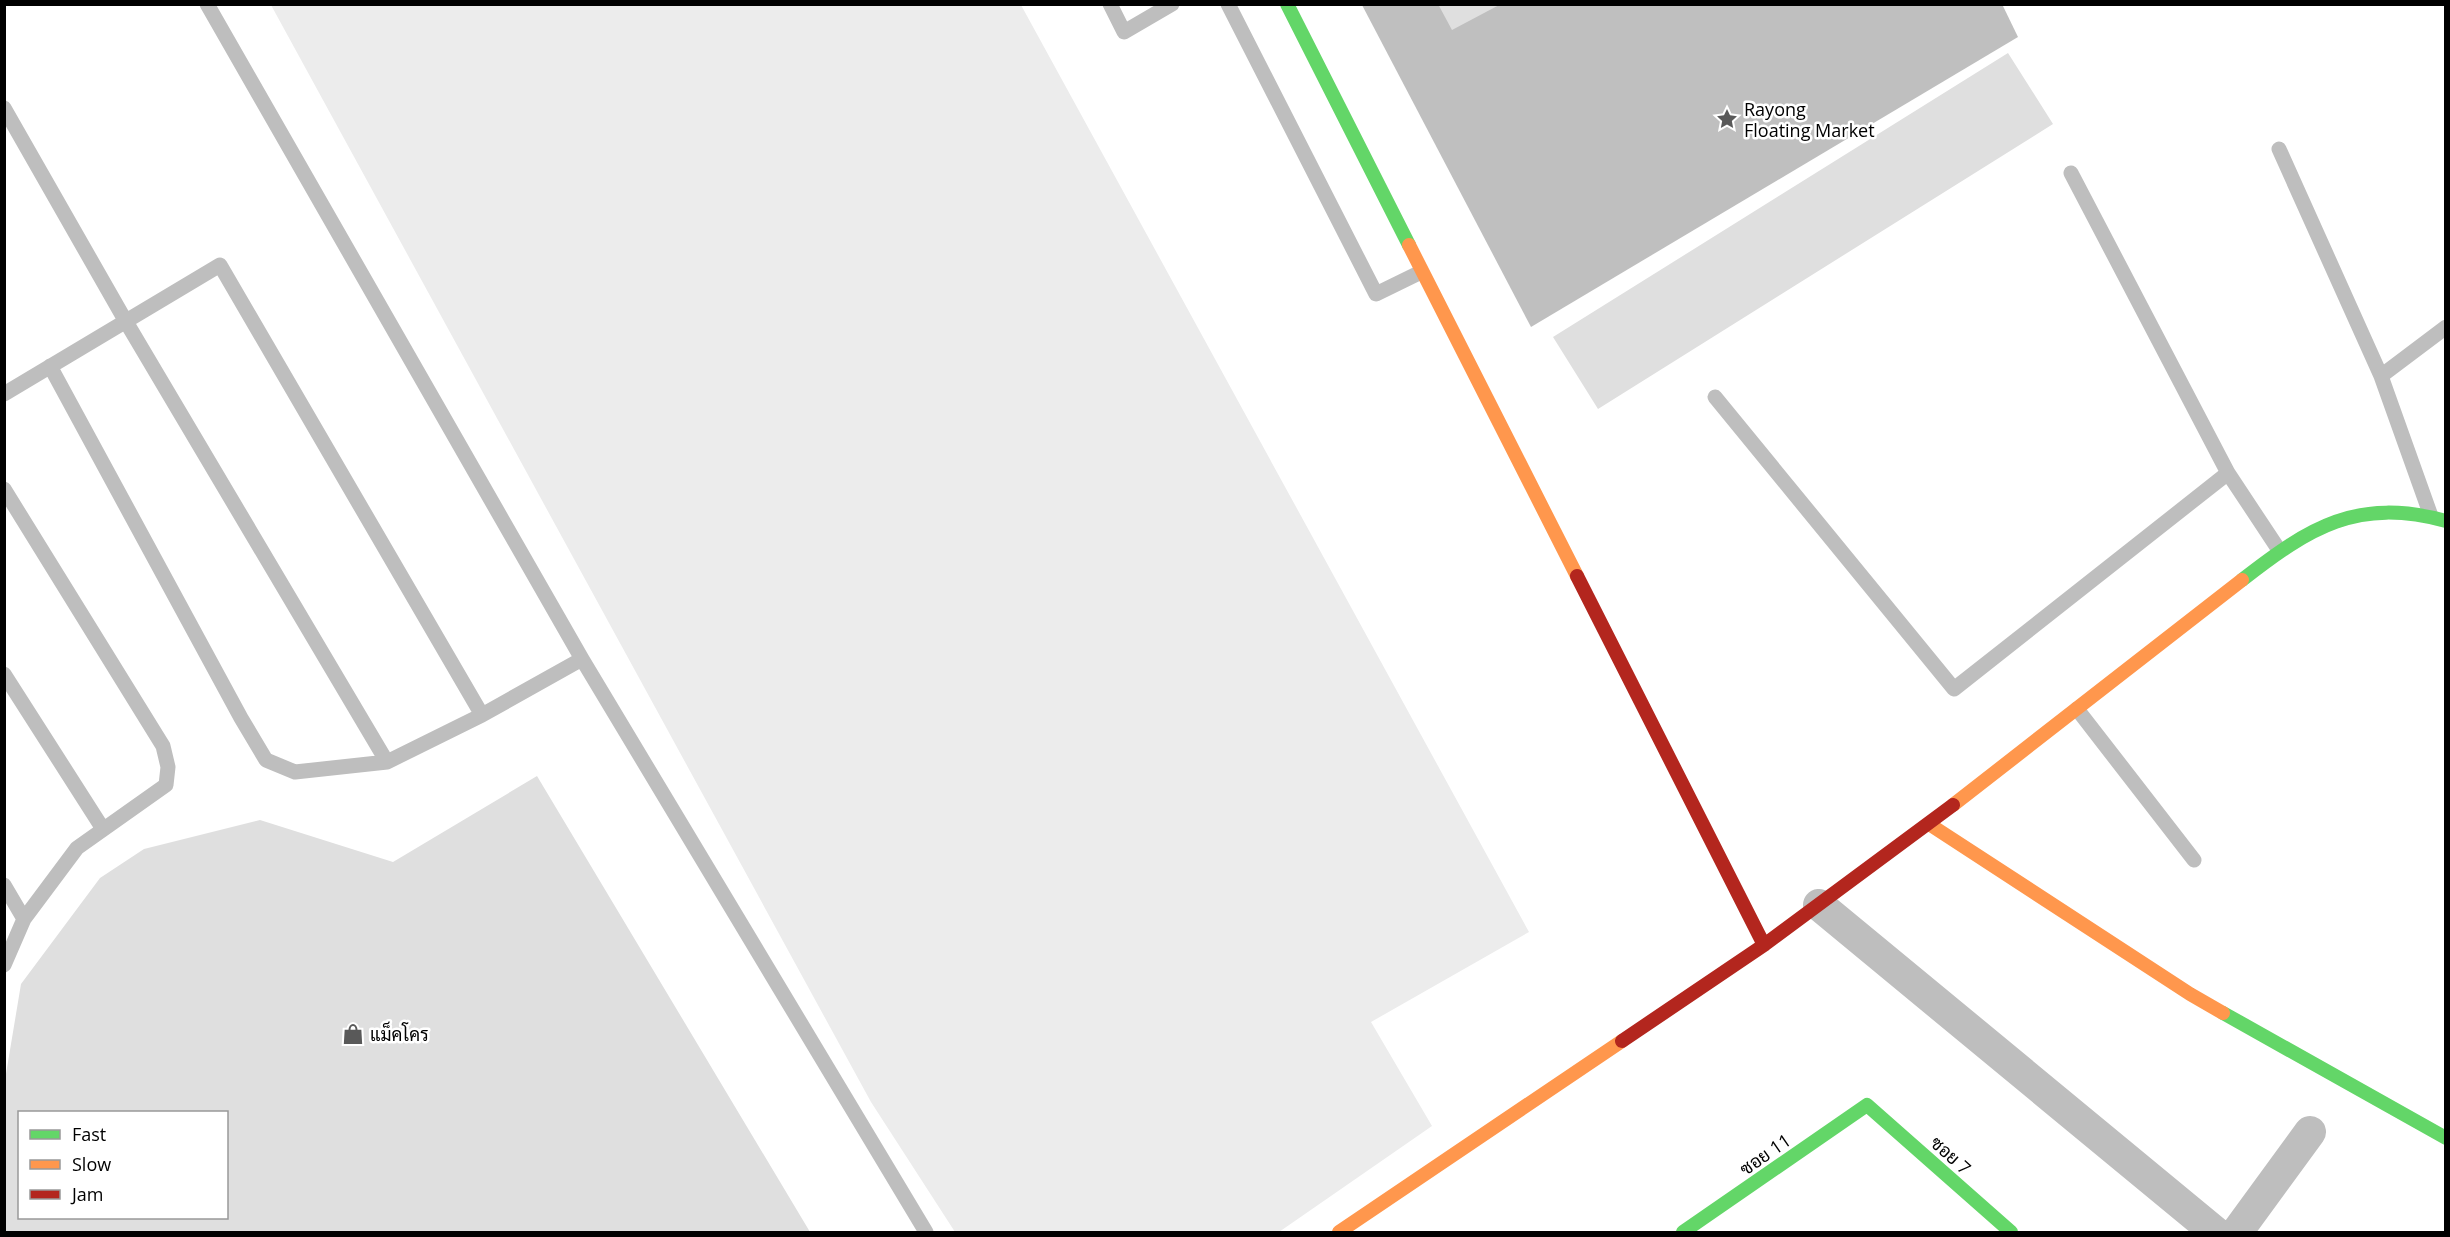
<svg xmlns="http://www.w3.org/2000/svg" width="2450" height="1237" font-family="'Open Sans',Sarabun,sans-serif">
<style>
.green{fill:#ececec}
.water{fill:#bfbfbf}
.building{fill:#dfdfdf;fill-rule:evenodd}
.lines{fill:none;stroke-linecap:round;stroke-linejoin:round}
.lane{stroke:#bebebe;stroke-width:15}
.street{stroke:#bebebe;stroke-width:32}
.fast{stroke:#63d668;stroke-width:14}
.slow{stroke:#ff974d;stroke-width:14}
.jam{stroke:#b3261e;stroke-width:14}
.labels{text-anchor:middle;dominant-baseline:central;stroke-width:5;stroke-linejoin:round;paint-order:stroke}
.poi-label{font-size:18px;fill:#000;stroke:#fff;text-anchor:start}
.street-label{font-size:18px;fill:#000;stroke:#fff}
</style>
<rect width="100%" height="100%" fill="#fff"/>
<path class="green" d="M 271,5 L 1021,5 L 1529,932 L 1371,1022 L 1432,1126 L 1279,1232 L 955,1232 L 871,1102 Z"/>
<path class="water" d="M 2002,4 L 2018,37 L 1531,327 L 1362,5 Z"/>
<path class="building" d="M 1438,4 L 1501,4 L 1452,30 Z
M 2008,53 L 2053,124 L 1598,409 L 1553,337 Z
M 537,776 L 810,1232 L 4,1232 L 4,1086 L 21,984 L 100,878 L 144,849 L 260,820 L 393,862 ZM 20,1112 L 226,1112 L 226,1218 L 20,1218 Z"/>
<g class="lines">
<path class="lane" d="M 207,4 L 582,659 L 926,1232
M 1110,4 L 1124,32 L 1172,4
M 1228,4 L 1376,294 L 1421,272
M 4,108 L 125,320 L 387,762
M 2279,149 L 2381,376
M 2071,173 L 2228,473
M 50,366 L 241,718 L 266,760 L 295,772 L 387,762 L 482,715 L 582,659
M 4,394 L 220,265 L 482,715
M 1715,397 L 1954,689 L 2228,473 L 2279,550
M 4,489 L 163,746 L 168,767 L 166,785 L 77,848 L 24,919 L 4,965
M 2431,516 L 2381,376 L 2446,327
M 4,674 L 103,829
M 2077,709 L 2194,860
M 4,885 L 24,919"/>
<path class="street" d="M 1819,905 L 2215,1232
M 2237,1232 L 2310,1132"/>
<path class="fast" d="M 1287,4 L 1409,245
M 2242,580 C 2310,527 2357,497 2446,521
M 2223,1013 L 2446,1138
M 1683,1232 L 1867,1105 L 2011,1232"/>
<path class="slow" d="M 1409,245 L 1577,576
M 1953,805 L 2242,580
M 1929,824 L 2190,994 L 2223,1013
M 1339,1232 L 1622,1041"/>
<path class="jam" d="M 1577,576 L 1764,945
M 1622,1041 L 1764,945 L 1953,805"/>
</g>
<defs>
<symbol id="sight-bare" viewBox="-9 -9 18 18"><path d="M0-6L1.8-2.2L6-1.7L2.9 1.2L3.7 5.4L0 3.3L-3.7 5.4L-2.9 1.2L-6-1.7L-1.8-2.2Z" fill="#595959" stroke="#fff" stroke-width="2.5" paint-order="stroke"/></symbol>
<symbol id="shop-bare" viewBox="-9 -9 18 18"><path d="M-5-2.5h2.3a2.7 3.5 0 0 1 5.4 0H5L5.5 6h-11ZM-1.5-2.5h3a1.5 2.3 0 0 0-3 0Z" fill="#595959" stroke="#fff" stroke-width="2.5" paint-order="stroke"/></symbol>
</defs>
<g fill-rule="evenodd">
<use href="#sight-bare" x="1712" y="104" width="30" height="30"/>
<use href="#shop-bare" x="338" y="1019" width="30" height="30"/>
</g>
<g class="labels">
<g class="poi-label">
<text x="1744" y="109">Rayong<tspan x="1744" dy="21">Floating Market</tspan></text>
<text x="370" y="1034">แม็คโคร</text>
</g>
<g class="street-label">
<text transform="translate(1765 1154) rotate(-35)">ซอย 11</text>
<text transform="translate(1951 1155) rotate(42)">ซอย 7</text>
</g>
</g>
<rect width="2450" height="1237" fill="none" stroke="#000000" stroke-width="12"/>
<rect x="18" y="1111" width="210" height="108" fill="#ffffff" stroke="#999999" stroke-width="1.5"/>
<rect x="30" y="1130" width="30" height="9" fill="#63d668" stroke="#999999" stroke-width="1.5"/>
<text x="72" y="1141" font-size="18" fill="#000000">Fast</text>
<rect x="30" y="1160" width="30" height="9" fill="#ff974d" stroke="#999999" stroke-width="1.5"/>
<text x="72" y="1171" font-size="18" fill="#000000">Slow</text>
<rect x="30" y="1190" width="30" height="9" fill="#b3261e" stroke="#999999" stroke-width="1.5"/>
<text x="72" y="1201" font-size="18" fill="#000000">Jam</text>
</svg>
